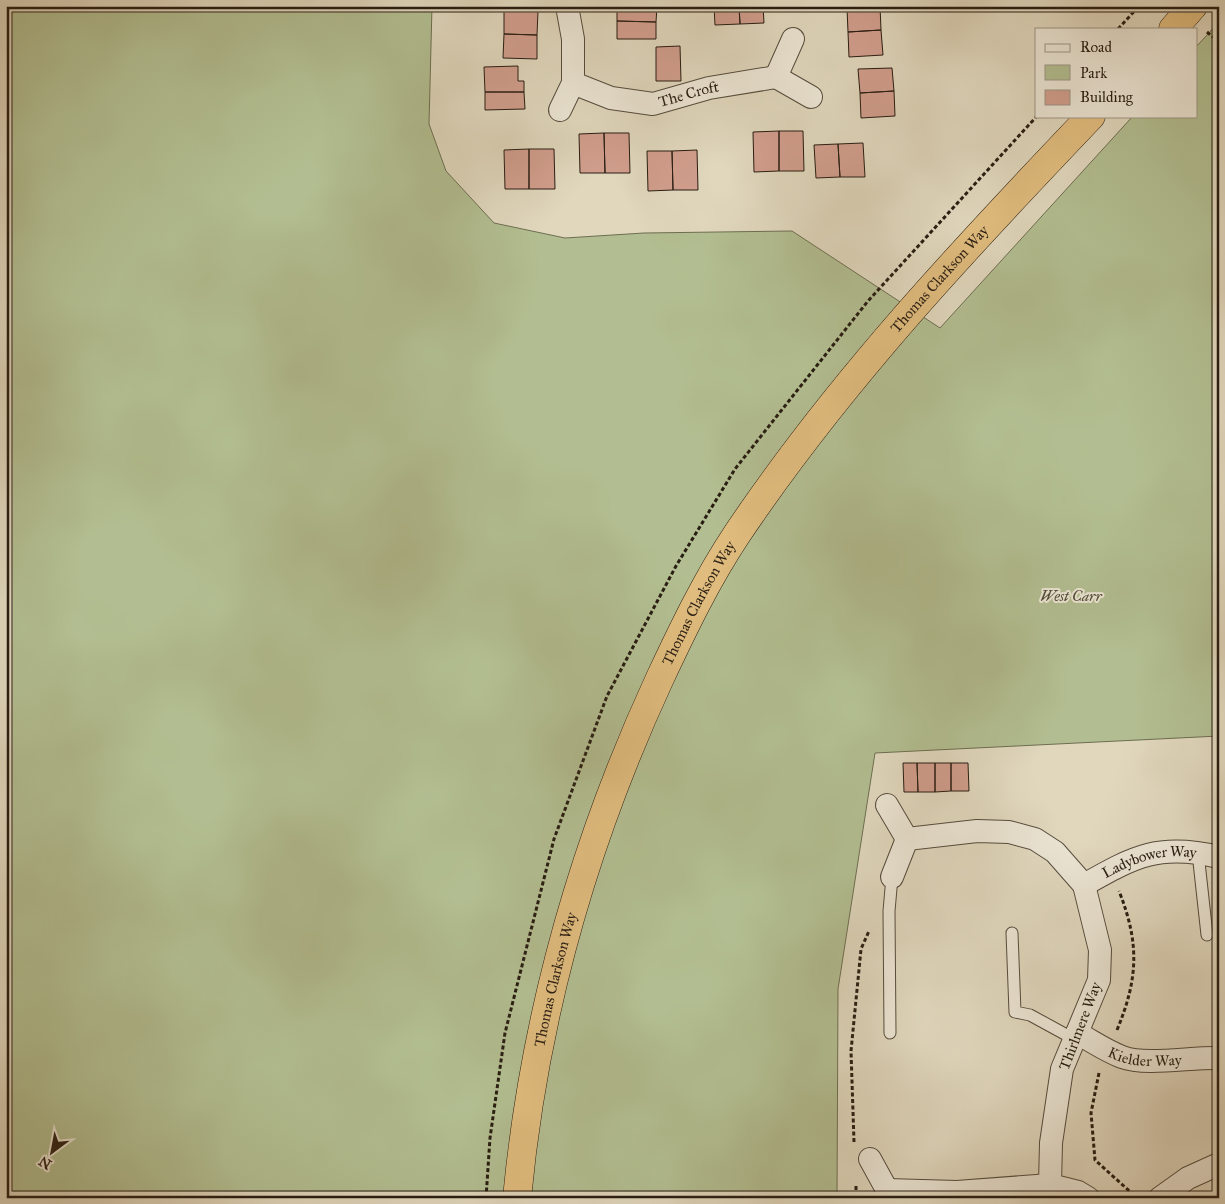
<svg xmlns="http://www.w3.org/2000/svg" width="1225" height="1204" font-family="'IM FELL Great Primer',serif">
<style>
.green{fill:#b2be91;stroke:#6d6e52}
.building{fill:#d19e8d;stroke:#281d12}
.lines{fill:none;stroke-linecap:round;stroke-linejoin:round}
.lane-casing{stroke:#564c3d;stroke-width:13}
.street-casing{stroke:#564c3d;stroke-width:24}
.highway-casing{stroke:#281d12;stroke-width:29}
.path{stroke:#281d12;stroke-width:3;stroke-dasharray:4 2.5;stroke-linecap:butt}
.lane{stroke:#ebe5d4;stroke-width:11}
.street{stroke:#ebe5d4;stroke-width:22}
.highway{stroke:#e0bc7e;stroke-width:28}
.labels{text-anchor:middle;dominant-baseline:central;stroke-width:4;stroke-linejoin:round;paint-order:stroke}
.street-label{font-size:15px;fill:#281d12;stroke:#ebe5d4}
.park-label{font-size:15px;font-style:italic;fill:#514d38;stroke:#ebe5d4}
</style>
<rect width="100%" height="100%" fill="#e0d7bd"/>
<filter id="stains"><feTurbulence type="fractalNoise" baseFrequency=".004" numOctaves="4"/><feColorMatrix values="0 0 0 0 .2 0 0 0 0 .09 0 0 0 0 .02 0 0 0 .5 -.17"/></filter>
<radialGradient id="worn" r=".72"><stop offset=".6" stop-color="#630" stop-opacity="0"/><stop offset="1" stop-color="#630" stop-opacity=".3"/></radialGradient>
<path class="green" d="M 6,6 L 432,6 L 429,124 L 446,171 L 494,223 L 565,238 L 644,233 L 792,231 L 940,328 L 1133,116 L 1196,116 L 1196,47 L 1219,22 L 1219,736 L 875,753 L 838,989 L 837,1198 L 6,1198 Z"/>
<path class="building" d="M 617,6 L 657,6 L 656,22 L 617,21 Z
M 714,6 L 739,6 L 740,24 L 715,25 Z
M 739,6 L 763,6 L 764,23 L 740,24 Z
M 880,6 L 881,30 L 848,32 L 847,8 Z
M 504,10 L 538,11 L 537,35 L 504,34 Z
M 617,21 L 656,22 L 656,39 L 617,39 Z
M 881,30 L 883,55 L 849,57 L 848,32 Z
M 504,34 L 537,35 L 537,59 L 503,58 Z
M 680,46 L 681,81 L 656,81 L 656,47 Z
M 518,66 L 518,81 L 524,81 L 524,92 L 485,92 L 484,67 Z
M 892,68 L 894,91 L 860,93 L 858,69 Z
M 894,91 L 895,116 L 861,118 L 860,93 Z
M 485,92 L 524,92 L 525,109 L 485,110 Z
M 779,131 L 779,171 L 754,172 L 753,132 Z
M 779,131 L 803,131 L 804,171 L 779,171 Z
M 604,133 L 605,173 L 580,173 L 579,134 Z
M 604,133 L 629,133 L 630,173 L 605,173 Z
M 863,143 L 865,177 L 840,177 L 838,144 Z
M 838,144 L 840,177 L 816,178 L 814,145 Z
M 529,149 L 554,149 L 555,189 L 529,189 Z
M 529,149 L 529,189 L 505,189 L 504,150 Z
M 697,150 L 698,190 L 673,190 L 672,151 Z
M 647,151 L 672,151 L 673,190 L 648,191 Z
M 903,763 L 917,763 L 918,792 L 904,792 Z
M 917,763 L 935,763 L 935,792 L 918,792 Z
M 935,763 L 951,763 L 951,791 L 935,792 Z
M 951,763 L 968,763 L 969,791 L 951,791 Z"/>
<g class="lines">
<defs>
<path id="lane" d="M 1198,853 L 1207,935
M 1012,933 L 1015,1012 L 1030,1015 L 1074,1039
M 890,1033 L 889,911 L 892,877"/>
<g id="street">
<path id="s1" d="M 567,6 L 573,39 L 573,83 L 611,98 L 653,104 L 709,88 L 776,77"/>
<path d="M 793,39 L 776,77 L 811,97"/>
<path d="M 560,110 L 573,83"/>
<path d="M 887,805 L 907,839 L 892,877"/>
<path d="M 907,839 L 977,831 L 1009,832 L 1035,839 L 1055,852 L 1084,885 L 1100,950 L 1099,980 L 1062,1069 L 1051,1143 L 1050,1185 L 1078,1192 L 1088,1198"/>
<path id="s2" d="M 1084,885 C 1135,856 1159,843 1219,857"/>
<path id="s3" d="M 1077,1033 C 1092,1041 1106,1051 1122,1057 C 1146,1066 1191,1057 1219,1058"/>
<path d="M 870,1159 L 887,1190 L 885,1198"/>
<path d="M 887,1190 L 957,1192 L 1050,1185"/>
<path d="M 1160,1198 L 1188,1178 L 1219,1164"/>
</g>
<g id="highway">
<path d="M 1173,29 L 1193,6"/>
<path id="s4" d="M 517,1198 C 534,1018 584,842 660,678 C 683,629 707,579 737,534 C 839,382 965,248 1091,116"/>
</g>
</defs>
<use href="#lane" class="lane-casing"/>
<use href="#street" class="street-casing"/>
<use href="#highway" class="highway-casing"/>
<path class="path" d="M 1118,29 L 1139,6
M 1207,32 L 1219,42
M 1117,1030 C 1138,979 1140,944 1119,891
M 1099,1073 L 1091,1113 L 1095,1160 L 1136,1197
M 854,1142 L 851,1051 L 861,949 L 869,931
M 856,1186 L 856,1198
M 486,1198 L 490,1138 L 505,1033 L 554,839 L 607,696 L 676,566 L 735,469 L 868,301 L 1037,116"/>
<use href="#lane" class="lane"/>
<use href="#street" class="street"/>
<use href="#highway" class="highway"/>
</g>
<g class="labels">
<g class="street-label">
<text stroke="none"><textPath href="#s1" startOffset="198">The Croft</textPath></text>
<text stroke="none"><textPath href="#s4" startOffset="1031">Thomas Clarkson Way</textPath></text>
<text stroke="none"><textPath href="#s4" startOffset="626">Thomas Clarkson Way</textPath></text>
<text stroke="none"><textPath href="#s2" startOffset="71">Ladybower Way</textPath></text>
<text stroke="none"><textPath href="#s4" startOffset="222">Thomas Clarkson Way</textPath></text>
<text transform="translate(1080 1026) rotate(-69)">Thirlmere Way</text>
<text stroke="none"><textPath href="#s3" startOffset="74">Kielder Way</textPath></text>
</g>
<g class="park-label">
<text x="1071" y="596">West Carr</text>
</g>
</g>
<rect width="1225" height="1204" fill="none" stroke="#e0d7bd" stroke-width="25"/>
<rect x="8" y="8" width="1210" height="1189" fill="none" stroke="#281d12" stroke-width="2.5"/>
<rect x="12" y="12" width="1200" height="1179" fill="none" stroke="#281d12"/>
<rect x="1035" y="28" width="162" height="90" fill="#ebe5d4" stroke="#9d9586"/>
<rect x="1045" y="44" width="25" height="8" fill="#ebe5d4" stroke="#9d9586"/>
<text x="1080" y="52" font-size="15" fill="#281d12">Road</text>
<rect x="1045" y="65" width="25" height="15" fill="#b2be91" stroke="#9d9586"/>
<text x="1080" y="78" font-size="15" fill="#281d12">Park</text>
<rect x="1045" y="90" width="25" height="15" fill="#d19e8d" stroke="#9d9586"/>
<text x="1080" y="102" font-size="15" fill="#281d12">Building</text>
<g transform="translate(52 1152) rotate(212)" stroke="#ebe5d4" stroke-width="4" paint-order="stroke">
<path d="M0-4L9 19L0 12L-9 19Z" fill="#281d12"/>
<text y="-8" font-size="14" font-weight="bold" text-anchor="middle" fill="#281d12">N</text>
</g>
<rect width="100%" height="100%" filter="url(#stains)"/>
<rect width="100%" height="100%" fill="url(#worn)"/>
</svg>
